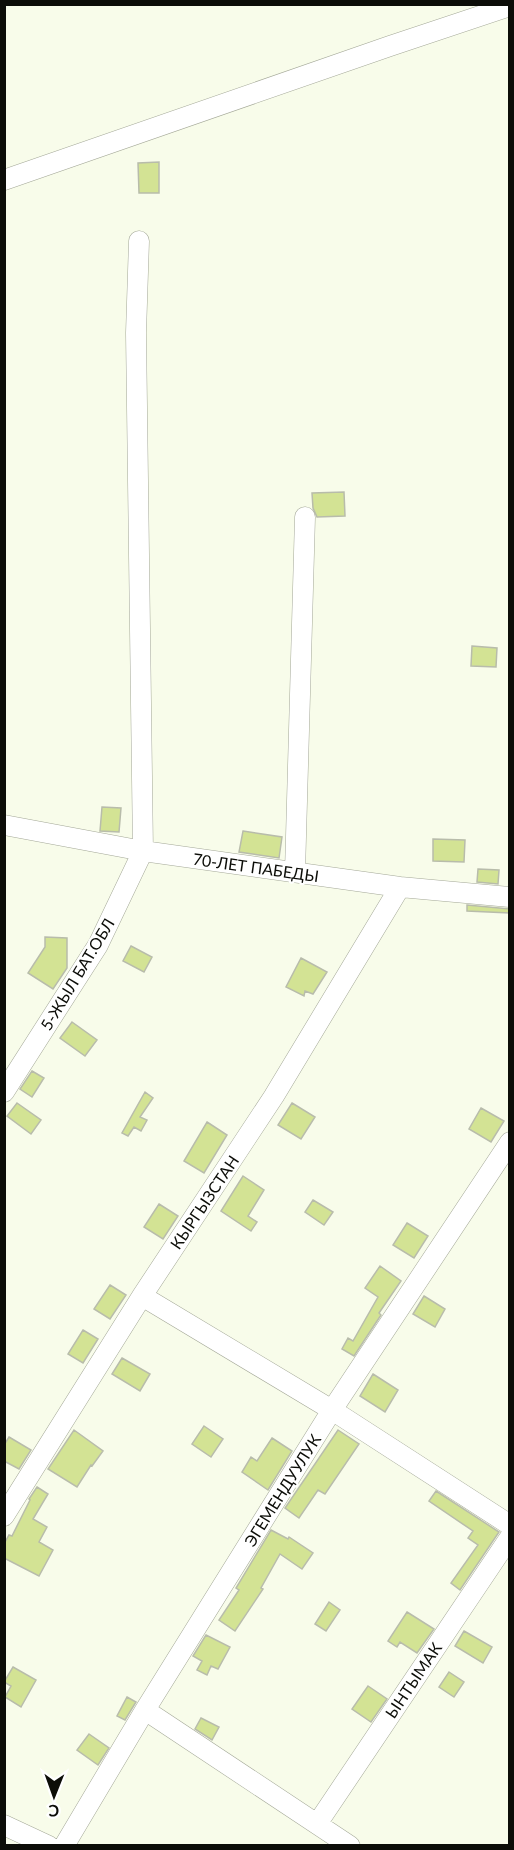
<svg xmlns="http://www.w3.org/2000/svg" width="514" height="1850" font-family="Lato,sans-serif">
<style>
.building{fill:#d3e394;stroke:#b8bcab;stroke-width:1.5}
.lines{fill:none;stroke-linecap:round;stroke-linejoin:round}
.minor-casing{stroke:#a4a898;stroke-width:21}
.minor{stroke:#fff;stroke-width:20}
.labels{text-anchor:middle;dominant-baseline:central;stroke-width:4.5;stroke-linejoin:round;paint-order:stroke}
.street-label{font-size:16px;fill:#0c0d08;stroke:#fff}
</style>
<rect width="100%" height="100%" fill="#f8fcea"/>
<path class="building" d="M 159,162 L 159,193 L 139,193 L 138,163 Z
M 344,492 L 345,516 L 317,517 L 313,508 L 312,493 Z
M 472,646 L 497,648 L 496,667 L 471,666 Z
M 102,807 L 121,808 L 119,832 L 100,831 Z
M 243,831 L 282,837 L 279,858 L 239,852 Z
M 433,839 L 465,840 L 464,862 L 433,861 Z
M 478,869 L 499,870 L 498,884 L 477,882 Z
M 467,905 L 510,909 L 510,913 L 467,911 Z
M 45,937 L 67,938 L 67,968 L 53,989 L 28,973 L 45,947 Z
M 131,946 L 152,957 L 144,972 L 123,961 Z
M 301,958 L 327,972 L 313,994 L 305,991 L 304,996 L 286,987 Z
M 72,1022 L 97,1040 L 85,1056 L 60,1038 Z
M 32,1071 L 44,1078 L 32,1097 L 20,1089 Z
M 145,1092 L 153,1098 L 140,1117 L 147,1120 L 141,1131 L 134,1127 L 128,1136 L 122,1133 Z
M 17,1103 L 41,1120 L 31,1134 L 7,1116 Z
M 292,1103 L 315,1117 L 301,1139 L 278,1125 Z
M 481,1108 L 504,1121 L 491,1142 L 469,1129 Z
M 207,1122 L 227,1135 L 204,1173 L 184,1161 Z
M 243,1176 L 264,1190 L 248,1216 L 257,1222 L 251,1231 L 221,1211 Z
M 313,1200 L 333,1212 L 324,1225 L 305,1212 Z
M 159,1204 L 178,1216 L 163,1239 L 144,1227 Z
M 407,1223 L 428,1236 L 414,1258 L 393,1245 Z
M 380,1266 L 401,1281 L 379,1313 L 381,1315 L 354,1356 L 342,1349 L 348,1338 L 353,1341 L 378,1297 L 365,1288 Z
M 110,1285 L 126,1295 L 110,1319 L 94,1309 Z
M 424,1296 L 445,1309 L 435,1327 L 413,1314 Z
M 83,1330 L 98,1339 L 83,1363 L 68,1354 Z
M 122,1358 L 150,1374 L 140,1391 L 112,1374 Z
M 373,1374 L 398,1390 L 385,1412 L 360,1396 Z
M 204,1426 L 223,1439 L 211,1457 L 192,1444 Z
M 74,1430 L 103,1451 L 92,1466 L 91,1465 L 77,1487 L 48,1469 Z
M 338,1430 L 359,1444 L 325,1494 L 318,1490 L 299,1518 L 285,1508 Z
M 9,1437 L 31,1450 L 19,1469 L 4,1461 L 4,1445 Z
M 272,1438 L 292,1451 L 268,1490 L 242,1472 L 251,1457 L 257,1461 Z
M 37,1487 L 48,1494 L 33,1519 L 47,1527 L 39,1542 L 53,1550 L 39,1576 L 4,1558 L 4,1544 L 9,1535 L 12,1536 L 30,1500 L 29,1499 Z
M 436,1491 L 499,1532 L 460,1590 L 451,1583 L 478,1545 L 468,1538 L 473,1531 L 429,1501 Z
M 271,1530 L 288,1539 L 289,1537 L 313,1553 L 302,1569 L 280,1554 L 261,1588 L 263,1589 L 235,1631 L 219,1620 L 239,1590 L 236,1588 Z
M 329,1602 L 340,1610 L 326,1631 L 315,1624 Z
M 407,1612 L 434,1629 L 417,1653 L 400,1642 L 397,1647 L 388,1641 Z
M 464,1631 L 492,1647 L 483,1663 L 455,1646 Z
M 206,1635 L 230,1647 L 218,1669 L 211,1666 L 207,1675 L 197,1670 L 202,1661 L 193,1656 Z
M 13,1667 L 36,1680 L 21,1707 L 5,1697 L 11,1686 L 4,1682 Z
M 449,1672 L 464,1682 L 454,1697 L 439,1687 Z
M 368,1686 L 387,1699 L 371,1722 L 352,1709 Z
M 127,1697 L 136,1702 L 125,1720 L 117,1716 Z
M 201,1718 L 219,1727 L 212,1740 L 195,1729 Z
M 89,1734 L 109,1748 L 98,1765 L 77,1750 Z"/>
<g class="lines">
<defs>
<path id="minor" d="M 4,180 L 390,46 L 510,6
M 4,825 L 143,851 L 400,887 L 510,897
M 295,872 L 305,517
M 4,1092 L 98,945 L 143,851 L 136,333 L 139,241
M 142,1296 L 332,1410 L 510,1525
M 4,1516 L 142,1296 L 274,1096 L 400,887
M 145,1710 L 350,1846
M 317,1824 L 510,1537
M 4,1825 L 49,1846
M 64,1846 L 145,1710 L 332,1410 L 510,1142"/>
</defs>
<use href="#minor" class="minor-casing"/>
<use href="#minor" class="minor"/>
</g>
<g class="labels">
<g class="street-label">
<text transform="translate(256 867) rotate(8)">70-ЛЕТ ПАБЕДЫ</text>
<text transform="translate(77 974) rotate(-59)">5-ЖЫЛ БАТ.ОБЛ</text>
<text transform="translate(204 1202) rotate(-56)">КЫРГЫЗСТАН</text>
<text transform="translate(282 1490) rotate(-58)">ЭГЕМЕНДУУЛУК</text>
<text transform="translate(413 1680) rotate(-56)">ЫНТЫМАК</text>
</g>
</g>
<rect width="514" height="1850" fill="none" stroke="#0c0d08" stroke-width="12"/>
<g transform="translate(54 1796) rotate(181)" stroke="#ffffff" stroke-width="4.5" paint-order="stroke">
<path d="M0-4.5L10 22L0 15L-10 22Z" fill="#0c0d08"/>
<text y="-9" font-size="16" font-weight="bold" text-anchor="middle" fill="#0c0d08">С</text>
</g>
</svg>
